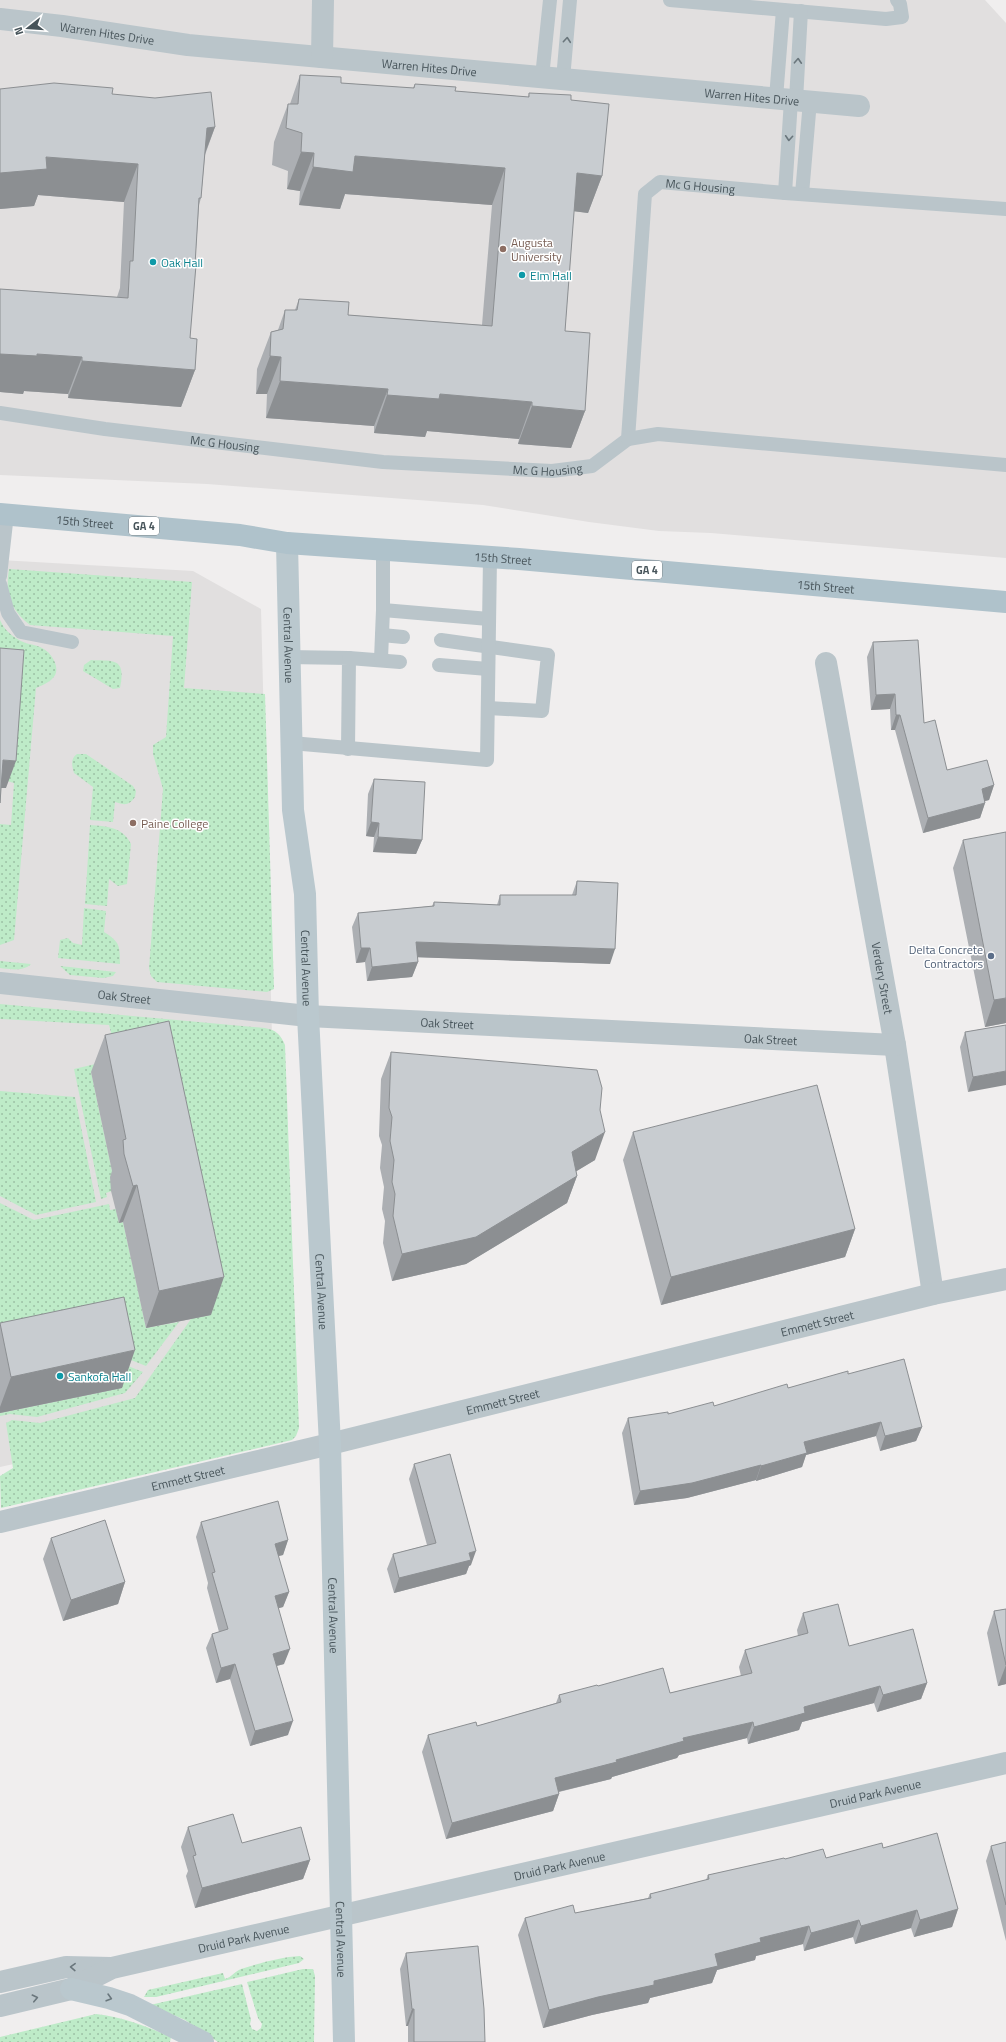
<svg xmlns="http://www.w3.org/2000/svg" width="1006" height="2042" font-family="'Titillium Web',sans-serif">
<style>
.education{fill:#e1dfdf}
.grass{fill:url(#grass-dots)}
.lines{fill:none;stroke-linecap:round;stroke-linejoin:round}
.service{stroke:#bac5ca;stroke-width:14}
.minor{stroke:#bac5ca;stroke-width:22}
.tertiary{stroke:#bac5ca;stroke-width:22}
.secondary{stroke:#bac8ce;stroke-width:22}
.primary{stroke:#afc2cb;stroke-width:22}
.wall{fill:#acafb3}
.shaded-wall{fill:#8c8f92}
.building{fill:#c8ccd0;stroke:#8c8f92}
.oneway{stroke:#6a767c}
.oneway2{stroke:#6a777d}
.education-dot{fill:#8d6e63;stroke:#fff;stroke-width:1.5}
.culture-dot{fill:#0f9aa8;stroke:#fff;stroke-width:1.5}
.service-dot{fill:#5c6f8a;stroke:#fff;stroke-width:1.5}
.labels{text-anchor:middle;dominant-baseline:central;stroke-width:3;stroke-linejoin:round;paint-order:stroke}
.shield{fill:#fff;stroke:#7e878c;stroke-width:1}
.shield-label{font-size:11px;font-weight:bold;fill:#47545a}
.street-label{font-size:12px;fill:#47545a;stroke:#fff}
.education-label{font-size:12px;fill:#785e54;stroke:#fff;text-anchor:start}
.culture-label{font-size:12px;fill:#0d838f;stroke:#fff;text-anchor:start}
.service-label{font-size:12px;fill:#4e5e75;stroke:#fff;text-anchor:end}
</style>
<defs>
<pattern id="grass-dots" width="8" height="8" patternUnits="userSpaceOnUse"><rect width="8" height="8" fill="#beebc8"/><path d="M2 2h.1M6 6h.1" fill="none" stroke="#9cc1a5" stroke-width="1.8" stroke-linecap="round"/></pattern>
</defs>
<rect width="100%" height="100%" fill="#f0eeee"/>
<path class="education" d="M 0,0 L 985,0 L 1006,23 L 1006,558 L 711,533 L 659,531 L 589,522 L 483,505 L 207,484 L 0,475 Z
M 0,560 L 193,571 L 261,609 L 272,1036 L 277,1405 L 0,1467 Z"/>
<path class="grass" d="M 9,569 L 192,582 L 184,688 L 265,694 L 274,989 L 267,992 L 157,982 L 151,976 L 149,968 L 163,789 L 153,754 L 153,745 L 166,737 L 173,636 L 30,625 C 10,609 5,594 9,569 Z
M 0,620 C 4,629 10,635 19,640 C 25,644 33,644 40,647 C 51,651 63,669 52,679 C 48,683 41,686 36,688 L 14,940 L 0,945 L 0,824 L 11,825 L 14,783 L 7,781 L 0,677 Z
M 91,660 C 115,661 126,658 120,688 L 113,689 L 83,671 L 84,665 Z
M 77,754 L 86,754 L 133,786 L 136,791 L 135,797 C 129,806 124,805 115,802 L 113,822 L 90,820 L 93,787 L 74,773 C 72,766 70,759 77,754 Z
M 90,825 C 106,826 123,827 131,844 L 127,884 L 118,886 L 109,879 L 107,906 L 85,904 Z
M 84,908 L 106,911 L 104,932 C 120,942 120,946 120,964 L 58,958 L 60,940 L 68,938 L 73,943 L 82,945 Z
M 0,961 L 31,964 C 23,972 10,969 0,968 Z
M 60,966 L 116,972 L 113,976 L 103,978 L 70,975 Z
M 0,1004 L 265,1028 C 276,1030 281,1035 285,1045 L 299,1428 L 296,1436 L 292,1440 L 1,1508 L 0,1476 L 13,1468 L 6,1423 L 12,1420 L 40,1423 L 135,1398 L 191,1319 L 109,1025 L 0,1019 Z
M 117,1059 L 91,1072 L 113,1176 L 112,1191 L 106,1193 L 107,1197 L 101,1199 L 74,1069 Z
M 0,1091 L 75,1097 L 96,1202 L 36,1215 L 0,1196 Z
M 0,1203 L 34,1220 L 109,1204 L 110,1210 L 116,1209 L 119,1223 L 123,1222 L 146,1328 L 179,1322 L 146,1366 L 121,1356 L 0,1358 Z
M 123,1364 L 143,1372 L 125,1393 L 37,1417 L 10,1414 L 0,1416 L 0,1413 L 122,1388 Z
M 300,1956 L 304,1959 L 299,1963 L 156,1997 L 144,1997 L 148,1990 L 223,1973 L 225,1979 C 232,1977 235,1971 241,1969 C 260,1963 281,1957 300,1956 Z
M 303,1969 L 313,1969 L 315,1976 L 314,2042 L 218,2042 L 185,2020 L 150,2005 L 242,1984 L 251,2020 L 250,2024 L 252,2029 L 257,2031 L 261,2028 L 262,2024 L 258,2018 L 247,1982 Z
M 96,2014 C 123,2017 146,2026 171,2037 L 170,2042 L 0,2042 L 0,2037 Z"/>
<g class="lines">
<g class="service">
<path d="M 670,0 L 886,19 L 902,17 L 900,4 L 897,0"/>
<path d="M 542,77 L 550,0"/>
<path d="M 563,79 L 570,0"/>
<path d="M 776,98 L 783,10"/>
<path d="M 796,100 L 801,11"/>
<path d="M 785,193 L 791,100"/>
<path d="M 802,194 L 810,101"/>
<path id="s1" d="M 0,413 L 105,429 L 383,462 L 552,471 L 592,466 L 628,439 L 645,194 L 660,182 L 785,193 L 1006,209"/>
<path d="M 628,439 L 658,434 L 1006,465"/>
<path d="M 0,576 L 7,514"/>
<path d="M 0,584 L 8,613 L 21,632 L 72,642"/>
<path d="M 383,610 L 489,619"/>
<path d="M 382,635 L 403,637"/>
<path d="M 441,640 L 548,655 L 542,711 L 488,708"/>
<path d="M 288,657 L 349,658 L 348,749"/>
<path d="M 349,658 L 400,662"/>
<path d="M 381,659 L 383,610 L 383,550"/>
<path d="M 439,665 L 488,669"/>
<path d="M 291,743 L 487,760 L 490,558"/>
</g>
<g class="minor">
<path id="s2" d="M 0,19 L 62,26 L 188,45 L 859,106"/>
<path id="s3" d="M 826,663 L 895,1045 L 933,1294"/>
<path id="s4" d="M 0,983 L 308,1016 L 895,1045"/>
<path id="s5" d="M 0,1522 L 330,1444 L 933,1294 L 1006,1279"/>
</g>
<g class="tertiary">
<path d="M 322,57 L 323,0"/>
<path d="M 0,1982 L 66,1967 L 111,1968"/>
<path id="s6" d="M 0,2006 L 71,1989 L 112,1968 L 1006,1763"/>
</g>
<g class="secondary">
<path id="s7" d="M 287,543 L 293,810 L 305,894 L 308,1016 L 330,1444 L 344,2042"/>
<path d="M 71,1989 L 109,1998 L 130,2005 L 203,2042"/>
</g>
<path class="primary" id="s8" d="M 0,514 L 240,535 L 287,543 L 519,559 L 1006,602"/>
</g>
<path class="wall" d="M 300,75 L 341,83 L 413,88 L 415,84 L 455,91 L 528,97 L 529,93 L 571,100 L 602,176 L 588,213 L 574,211 L 565,331 L 585,411 L 571,448 L 518,444 L 519,439 L 427,431 L 425,437 L 374,433 L 374,426 L 266,418 L 267,394 L 256,394 L 257,369 L 271,332 L 278,330 L 285,310 L 295,310 L 299,299 L 348,315 L 482,325 L 492,205 L 345,194 L 340,209 L 299,205 L 300,191 L 287,189 L 288,171 L 272,165 L 274,142 L 288,104 L 290,104 Z
M 112,94 L 215,127 L 205,155 L 201,198 L 199,205 L 190,338 L 195,370 L 181,407 L 68,398 L 68,394 L 24,391 L 23,394 L 0,392 L 0,289 L 117,297 L 120,288 L 124,202 L 38,195 L 34,206 L 0,209 Z
M 873,642 L 924,723 L 947,770 L 994,785 L 989,800 L 985,801 L 985,803 L 980,818 L 923,833 L 895,730 L 891,730 L 890,709 L 871,710 L 867,657 Z
M 374,779 L 422,840 L 416,854 L 373,852 L 374,837 L 366,836 L 368,794 Z
M 963,840 L 1006,1023 L 985,1027 L 953,868 Z
M 577,881 L 610,964 L 417,957 L 418,962 L 412,977 L 367,981 L 365,962 L 356,963 L 352,927 L 358,913 L 432,906 L 434,902 L 497,905 L 500,895 L 572,895 Z
M 1006,1025 L 968,1092 L 960,1047 L 965,1032 Z
M 105,1035 L 211,1315 L 146,1328 L 123,1222 L 119,1223 L 111,1191 L 110,1177 L 112,1171 L 91,1072 Z
M 391,1052 L 595,1160 L 576,1171 L 577,1176 L 567,1203 L 466,1264 L 392,1281 L 383,1243 L 385,1221 L 382,1209 L 384,1187 L 380,1168 L 382,1145 L 379,1136 L 381,1079 Z
M 633,1132 L 855,1229 L 845,1257 L 661,1305 L 623,1160 Z
M 0,1323 L 122,1388 L 0,1413 Z
M 848,1374 L 922,1427 L 916,1441 L 880,1451 L 876,1436 L 806,1455 L 802,1467 L 756,1481 L 756,1480 L 687,1498 L 634,1505 L 622,1433 L 628,1418 L 668,1414 L 714,1406 L 788,1388 Z
M 414,1464 L 471,1565 L 469,1566 L 466,1574 L 394,1593 L 387,1569 L 393,1554 L 427,1545 L 409,1479 Z
M 201,1522 L 288,1540 L 283,1555 L 278,1556 L 289,1592 L 283,1607 L 278,1608 L 284,1664 L 277,1666 L 288,1735 L 250,1746 L 230,1679 L 216,1683 L 206,1648 L 212,1634 L 219,1632 L 207,1588 L 208,1583 L 196,1537 Z
M 51,1538 L 125,1582 L 118,1604 L 63,1621 L 43,1559 Z
M 1006,1609 L 1006,1684 L 998,1686 L 987,1633 L 994,1611 Z
M 803,1613 L 849,1646 L 927,1683 L 921,1699 L 877,1712 L 874,1703 L 802,1722 L 799,1730 L 748,1744 L 747,1738 L 679,1755 L 677,1758 L 612,1777 L 611,1779 L 559,1792 L 559,1794 L 553,1811 L 446,1839 L 422,1752 L 428,1735 L 477,1726 L 556,1703 L 559,1695 L 598,1686 L 670,1693 L 741,1676 L 739,1667 L 745,1650 L 798,1636 L 797,1630 Z
M 188,1827 L 242,1843 L 310,1860 L 303,1879 L 195,1908 L 186,1876 L 188,1871 L 181,1847 Z
M 1006,1842 L 1006,1941 L 986,1861 L 991,1846 Z
M 883,1848 L 958,1909 L 952,1927 L 914,1937 L 911,1928 L 855,1944 L 853,1937 L 804,1951 L 803,1944 L 756,1956 L 755,1960 L 717,1970 L 712,1983 L 650,1998 L 648,2003 L 592,2015 L 543,2028 L 518,1935 L 525,1918 L 575,1913 L 648,1898 L 650,1894 L 706,1880 L 708,1875 L 785,1859 L 826,1858 Z
M 406,1953 L 485,2042 L 408,2042 L 408,2026 L 406,2026 L 400,1969 Z"/>
<path class="shaded-wall" d="M 215,127 L 201,164 L 207,128 Z
M 301,152 L 314,153 L 300,191 L 287,189 Z
M 355,156 L 505,168 L 492,205 L 345,194 L 340,209 L 299,205 L 313,167 Z
M 46,157 L 138,164 L 124,202 L 38,195 L 34,206 L 0,209 L 0,173 Z
M 577,173 L 602,176 L 588,213 L 564,210 Z
M 0,354 L 37,354 L 82,357 L 68,394 L 24,391 L 23,394 L 0,392 Z
M 270,356 L 281,357 L 267,394 L 256,394 Z
M 82,361 L 195,370 L 181,407 L 68,398 Z
M 280,381 L 388,389 L 374,426 L 266,418 Z
M 440,394 L 532,402 L 519,439 L 427,431 L 425,437 L 374,433 L 387,395 Z
M 532,406 L 585,411 L 571,448 L 518,444 Z
M 895,694 L 890,709 L 871,710 L 876,695 Z
M 896,715 L 900,715 L 895,730 L 891,730 Z
M 3,760 L 16,761 L 6,788 L 0,788 Z
M 994,785 L 989,800 L 977,803 L 982,789 Z
M 985,803 L 980,818 L 923,833 L 928,818 Z
M 371,822 L 379,823 L 374,837 L 366,836 Z
M 378,837 L 422,840 L 416,854 L 373,852 Z
M 416,942 L 615,949 L 610,964 L 410,957 Z
M 361,948 L 370,948 L 365,962 L 356,963 Z
M 418,962 L 412,977 L 367,981 L 372,967 Z
M 1006,998 L 1006,1023 L 985,1027 L 994,1000 Z
M 1006,1071 L 1006,1085 L 968,1092 L 973,1077 Z
M 605,1132 L 595,1160 L 562,1180 L 572,1152 Z
M 577,1176 L 567,1203 L 466,1264 L 392,1281 L 402,1254 Z
M 137,1185 L 123,1222 L 119,1223 L 133,1186 Z
M 855,1229 L 845,1257 L 661,1305 L 671,1277 Z
M 224,1277 L 211,1315 L 146,1328 L 159,1291 Z
M 135,1350 L 122,1388 L 0,1413 L 0,1407 L 11,1377 Z
M 881,1422 L 876,1436 L 806,1455 L 802,1467 L 756,1481 L 761,1466 L 804,1442 Z
M 922,1427 L 916,1441 L 880,1451 L 885,1436 Z
M 761,1465 L 756,1480 L 687,1498 L 634,1505 L 640,1491 Z
M 288,1540 L 283,1555 L 270,1558 L 275,1544 Z
M 476,1551 L 471,1565 L 469,1566 L 466,1574 L 394,1593 L 399,1578 L 469,1553 Z
M 125,1582 L 118,1604 L 63,1621 L 71,1600 Z
M 289,1592 L 283,1607 L 269,1611 L 275,1596 Z
M 290,1649 L 284,1664 L 268,1668 L 273,1654 Z
M 235,1664 L 230,1679 L 216,1683 L 221,1668 Z
M 1006,1665 L 1006,1684 L 998,1686 Z
M 927,1683 L 921,1699 L 877,1712 L 883,1695 Z
M 880,1686 L 874,1703 L 802,1722 L 799,1730 L 748,1744 L 754,1727 L 804,1707 Z
M 293,1721 L 288,1735 L 250,1746 L 255,1731 Z
M 753,1722 L 747,1738 L 679,1755 L 677,1758 L 612,1777 L 611,1779 L 549,1794 L 555,1778 L 616,1760 L 683,1738 Z
M 559,1794 L 553,1811 L 446,1839 L 452,1823 Z
M 310,1860 L 303,1879 L 195,1908 L 202,1888 Z
M 958,1909 L 952,1927 L 914,1937 L 920,1920 Z
M 917,1910 L 911,1928 L 855,1944 L 861,1926 Z
M 859,1920 L 853,1937 L 804,1951 L 811,1933 Z
M 809,1926 L 803,1944 L 756,1956 L 755,1960 L 717,1970 L 712,1983 L 650,1998 L 648,2003 L 592,2015 L 543,2028 L 549,2010 L 654,1981 L 715,1954 L 760,1938 Z
M 412,2009 L 414,2009 L 408,2026 L 406,2026 Z"/>
<path class="building" d="M 300,75 L 341,77 L 341,83 L 414,88 L 415,84 L 456,87 L 455,91 L 529,97 L 529,93 L 571,95 L 571,100 L 609,104 L 602,176 L 577,173 L 565,331 L 590,333 L 585,411 L 532,406 L 532,402 L 440,394 L 439,399 L 387,395 L 388,389 L 280,381 L 281,357 L 270,356 L 271,332 L 283,329 L 285,310 L 297,310 L 299,299 L 349,302 L 348,315 L 492,326 L 505,168 L 355,156 L 353,172 L 313,167 L 314,153 L 301,152 L 302,133 L 286,128 L 288,104 L 298,104 Z
M 54,83 L 113,88 L 112,94 L 155,98 L 211,92 L 215,127 L 207,128 L 201,198 L 199,198 L 195,265 L 196,265 L 190,338 L 197,339 L 195,370 L 82,361 L 82,357 L 37,354 L 37,356 L 0,354 L 0,289 L 128,298 L 130,261 L 133,261 L 138,164 L 46,157 L 47,169 L 0,173 L 0,89 Z
M 918,640 L 924,723 L 935,720 L 947,770 L 987,760 L 994,785 L 982,789 L 985,803 L 928,818 L 900,715 L 896,715 L 895,694 L 876,695 L 873,642 Z
M 0,648 L 24,650 L 16,761 L 3,760 L 0,803 Z
M 374,779 L 425,782 L 422,840 L 378,837 L 379,823 L 371,822 Z
M 1006,832 L 1006,998 L 994,1000 L 963,840 Z
M 577,881 L 618,883 L 615,949 L 416,942 L 418,962 L 372,967 L 370,948 L 361,948 L 358,913 L 434,906 L 434,902 L 500,905 L 500,895 L 576,895 Z
M 169,1021 L 224,1277 L 159,1291 L 137,1185 L 133,1186 L 124,1154 L 123,1140 L 126,1139 L 105,1035 Z
M 1006,1025 L 1006,1071 L 973,1077 L 965,1032 Z
M 391,1052 L 597,1070 L 602,1088 L 600,1110 L 605,1132 L 572,1152 L 577,1176 L 476,1237 L 402,1254 L 393,1216 L 395,1194 L 392,1182 L 394,1160 L 390,1141 L 392,1117 L 389,1108 Z
M 817,1085 L 855,1229 L 671,1277 L 633,1132 Z
M 124,1297 L 135,1350 L 11,1377 L 0,1323 Z
M 904,1359 L 922,1427 L 885,1436 L 881,1422 L 804,1442 L 807,1453 L 761,1466 L 761,1465 L 692,1483 L 640,1491 L 628,1418 L 668,1412 L 668,1414 L 713,1402 L 714,1406 L 787,1384 L 788,1388 L 848,1371 L 848,1374 Z
M 450,1454 L 476,1551 L 469,1553 L 471,1560 L 399,1578 L 393,1554 L 436,1543 L 414,1464 Z
M 278,1501 L 288,1540 L 275,1544 L 289,1592 L 275,1596 L 290,1649 L 273,1654 L 293,1721 L 255,1731 L 235,1664 L 221,1668 L 212,1634 L 228,1629 L 212,1573 L 215,1572 L 201,1522 Z
M 105,1520 L 125,1582 L 71,1600 L 51,1538 Z
M 838,1604 L 849,1646 L 913,1629 L 927,1683 L 883,1695 L 880,1686 L 804,1707 L 805,1713 L 754,1727 L 753,1722 L 683,1738 L 684,1741 L 616,1760 L 617,1762 L 555,1778 L 559,1794 L 452,1823 L 428,1735 L 476,1722 L 477,1726 L 561,1702 L 559,1695 L 597,1685 L 598,1686 L 663,1668 L 670,1693 L 752,1673 L 745,1650 L 808,1633 L 803,1613 Z
M 1006,1609 L 1006,1665 L 994,1611 Z
M 233,1814 L 242,1843 L 301,1827 L 310,1860 L 202,1888 L 193,1856 L 196,1855 L 188,1827 Z
M 937,1833 L 958,1909 L 920,1920 L 917,1910 L 861,1926 L 859,1920 L 811,1933 L 809,1926 L 760,1938 L 761,1942 L 715,1954 L 718,1966 L 654,1981 L 654,1985 L 598,1997 L 549,2010 L 525,1918 L 573,1905 L 575,1913 L 651,1898 L 650,1894 L 709,1879 L 708,1875 L 784,1858 L 785,1859 L 823,1849 L 826,1858 L 882,1843 L 883,1848 Z
M 1006,1842 L 1006,1905 L 991,1846 Z
M 478,1946 L 484,2009 L 485,2042 L 414,2042 L 414,2009 L 412,2009 L 406,1953 Z"/>
<defs><path id="oneway-chevron" d="M-2-3.5L2.5 0L-2 3.5" fill="none" stroke-width="1.6" stroke-linecap="round" stroke-linejoin="round"/></defs>
<g class="oneway">
<use href="#oneway-chevron" transform="translate(567 40) rotate(-85)"/>
<use href="#oneway-chevron" transform="translate(798 61) rotate(-87)"/>
<use href="#oneway-chevron" transform="translate(789 138) rotate(94)"/>
<use href="#oneway-chevron" transform="translate(73 1967) rotate(-178)"/>
<use href="#oneway-chevron" transform="translate(35 1998) rotate(-13)"/>
</g>
<use class="oneway2" href="#oneway-chevron" transform="translate(109 1998) rotate(16)"/>
<g class="education-dot">
<circle cx="503" cy="249" r="4"/>
<circle cx="133" cy="823" r="4"/>
</g>
<g class="culture-dot">
<circle cx="153" cy="262" r="4"/>
<circle cx="522" cy="275" r="4"/>
<circle cx="60" cy="1376" r="4"/>
</g>
<circle class="service-dot" cx="991" cy="956" r="4"/>
<g class="labels">
<g class="shield">
<rect x="129" y="517" width="30" height="18" rx="3"/>
<rect x="632" y="561" width="30" height="18" rx="3"/>
</g>
<g class="shield-label">
<text x="144" y="526">GA 4</text>
<text x="647" y="570">GA 4</text>
</g>
<g class="street-label">
<text stroke="none"><textPath href="#s2" startOffset="108">Warren Hites Drive</textPath></text>
<text stroke="none"><textPath href="#s2" startOffset="432">Warren Hites Drive</textPath></text>
<text stroke="none"><textPath href="#s2" startOffset="756">Warren Hites Drive</textPath></text>
<text stroke="none"><textPath href="#s1" startOffset="946">Mc G Housing</textPath></text>
<text stroke="none"><textPath href="#s1" startOffset="227">Mc G Housing</textPath></text>
<text stroke="none"><textPath href="#s1" startOffset="551">Mc G Housing</textPath></text>
<text stroke="none"><textPath href="#s8" startOffset="85">15th Street</textPath></text>
<text stroke="none"><textPath href="#s8" startOffset="505">15th Street</textPath></text>
<text stroke="none"><textPath href="#s8" startOffset="829">15th Street</textPath></text>
<text stroke="none"><textPath href="#s7" startOffset="102">Central Avenue</textPath></text>
<text stroke="none"><textPath href="#s7" startOffset="426">Central Avenue</textPath></text>
<text stroke="none"><textPath href="#s3" startOffset="320">Verdery Street</textPath></text>
<text stroke="none"><textPath href="#s4" startOffset="125">Oak Street</textPath></text>
<text stroke="none"><textPath href="#s4" startOffset="449">Oak Street</textPath></text>
<text stroke="none"><textPath href="#s4" startOffset="773">Oak Street</textPath></text>
<text stroke="none"><textPath href="#s7" startOffset="750">Central Avenue</textPath></text>
<text stroke="none"><textPath href="#s5" startOffset="841">Emmett Street</textPath></text>
<text stroke="none"><textPath href="#s5" startOffset="517">Emmett Street</textPath></text>
<text stroke="none"><textPath href="#s5" startOffset="193">Emmett Street</textPath></text>
<text stroke="none"><textPath href="#s7" startOffset="1074">Central Avenue</textPath></text>
<text stroke="none"><textPath href="#s6" startOffset="902">Druid Park Avenue</textPath></text>
<text stroke="none"><textPath href="#s6" startOffset="578">Druid Park Avenue</textPath></text>
<text stroke="none"><textPath href="#s6" startOffset="254">Druid Park Avenue</textPath></text>
<text stroke="none"><textPath href="#s7" startOffset="1398">Central Avenue</textPath></text>
</g>
<g class="education-label">
<text x="511" y="242">Augusta<tspan x="511" dy="14">University</tspan></text>
<text x="141" y="823">Paine College</text>
</g>
<g class="culture-label">
<text x="161" y="262">Oak Hall</text>
<text x="530" y="275">Elm Hall</text>
<text x="68" y="1376">Sankofa Hall</text>
</g>
<g class="service-label">
<text x="983" y="949">Delta Concrete<tspan x="983" dy="14">Contractors</tspan></text>
</g>
</g>
<g transform="translate(28 28) rotate(253)" stroke="#ffffff" stroke-width="3" paint-order="stroke">
<path d="M0-3L7 15L0 10L-7 15Z" fill="#47545a"/>
<text y="-6" font-size="11" font-weight="bold" text-anchor="middle" fill="#47545a">N</text>
</g>
</svg>
